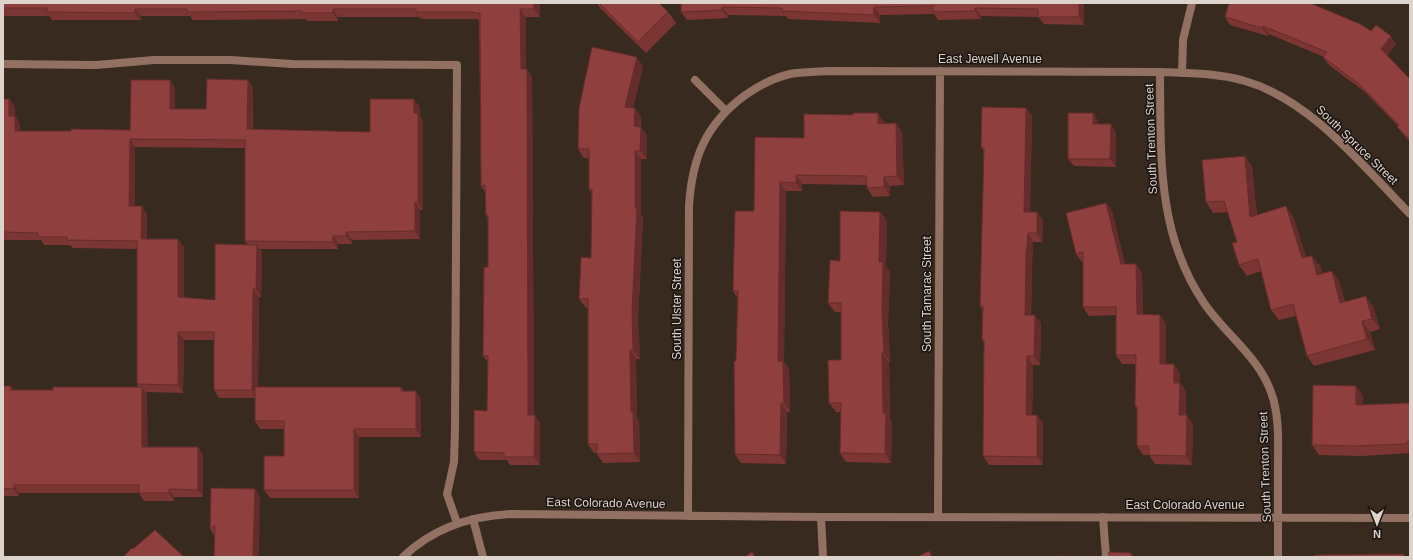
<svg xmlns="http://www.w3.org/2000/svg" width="1413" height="560" font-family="Helvetica,sans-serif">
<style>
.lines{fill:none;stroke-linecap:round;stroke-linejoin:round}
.lane{stroke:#937162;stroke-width:8}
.street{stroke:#937162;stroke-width:8}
.wall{fill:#7b3634;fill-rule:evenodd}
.shaded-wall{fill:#642c2b}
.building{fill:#8f3f3d;stroke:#642c2b}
.labels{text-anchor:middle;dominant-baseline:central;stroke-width:3;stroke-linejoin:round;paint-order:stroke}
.street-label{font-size:12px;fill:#ddd3cd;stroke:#1b1410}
</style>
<rect width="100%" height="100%" fill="#392a20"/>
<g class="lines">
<path class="lane" d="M 3,64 L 96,65 L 154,60 L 231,60 L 292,64 L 457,65 L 455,430 L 454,462 L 447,494 L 457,523
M 1182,73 L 1183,40 L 1192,3
M 821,517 L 823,557
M 1103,517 L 1106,557
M 473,519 L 483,557"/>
<path class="street" d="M 1160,72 C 1161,154 1156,232 1204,303 C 1225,334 1258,356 1271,392 C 1280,416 1278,444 1278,469 C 1278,499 1278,528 1278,557
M 695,80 L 726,111
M 688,516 L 689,206 C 692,159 705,125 744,96 C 758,86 773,78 790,74 C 802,72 815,72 827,71 L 1160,72 C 1189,73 1217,73 1245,81 C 1311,100 1363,166 1410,214
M 938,517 L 940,71
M 403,557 C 433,528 470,516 511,514 L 821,517 L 1410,518"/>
</g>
<path class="wall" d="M 3,3 L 540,3 L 540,17 L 526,17 L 526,69 L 527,69 L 532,77 L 534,415 L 540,423 L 540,465 L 510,465 L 507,460 L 479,460 L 474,452 L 487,411 L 488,362 L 483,356 L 488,267 L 488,219 L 486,215 L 485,192 L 481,186 L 479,21 L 478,19 L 421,19 L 420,17 L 338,17 L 338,21 L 307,21 L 306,19 L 193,20 L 190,16 L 141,16 L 141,20 L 52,20 L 49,16 L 3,16 Z
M 597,3 L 659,3 L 668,12 L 676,23 L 646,53 L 600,8 Z
M 681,3 L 1084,3 L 1084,25 L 1044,24 L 1038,17 L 981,16 L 981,19 L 938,20 L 934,14 L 880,15 L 880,23 L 788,19 L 786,16 L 728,15 L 728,18 L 687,20 L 681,12 Z
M 1225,17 L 1371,31 L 1396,44 L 1387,56 L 1410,79 L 1410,142 L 1403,134 L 1397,127 L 1398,126 L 1365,92 L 1329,65 L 1323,57 L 1324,57 L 1269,34 L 1268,36 L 1230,25 Z
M 643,66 L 633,108 L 641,116 L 641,127 L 647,135 L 647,159 L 641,159 L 641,215 L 643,217 L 638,320 L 640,359 L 636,359 L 637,418 L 639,421 L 640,462 L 603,463 L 597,454 L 597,453 L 594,453 L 588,444 L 588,308 L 586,308 L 579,299 L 591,258 L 592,194 L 589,189 L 589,158 L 584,158 L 578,149 Z
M 253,87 L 253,130 L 370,132 L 420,107 L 420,116 L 423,121 L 423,210 L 420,210 L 420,239 L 352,240 L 352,244 L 338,244 L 338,249 L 260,249 L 262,252 L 261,297 L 259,297 L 258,387 L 401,387 L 404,391 L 416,391 L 421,399 L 421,437 L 359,437 L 359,498 L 270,498 L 264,490 L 284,456 L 284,429 L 260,429 L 255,421 L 255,398 L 219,398 L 214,390 L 214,340 L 184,340 L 183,393 L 145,392 L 147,394 L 147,447 L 198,447 L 203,455 L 203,497 L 174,497 L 174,501 L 144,501 L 139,493 L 19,493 L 19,496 L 3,496 L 3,386 L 11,386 L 14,390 L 53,390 L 138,387 L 137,384 L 137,249 L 73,248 L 70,245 L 44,245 L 41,240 L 3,240 L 3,99 L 9,99 L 15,107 L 15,116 L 20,124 L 20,131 L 71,131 L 130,130 L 175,88 L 175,109 L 206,109 ZM 135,147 L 245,148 L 245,241 L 247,244 L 215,300 L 184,298 L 184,247 L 147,239 L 147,214 L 135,206 Z
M 1026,108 L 1032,116 L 1030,212 L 1037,212 L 1043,221 L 1042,242 L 1033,242 L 1032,264 L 1031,315 L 1041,323 L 1040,365 L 1033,365 L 1032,415 L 1037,415 L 1043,423 L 1043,465 L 989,465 L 983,456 L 984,343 L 982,340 L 982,309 L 980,306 L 984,152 L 981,147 Z
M 1093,113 L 1098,121 L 1098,124 L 1116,132 L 1116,167 L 1074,166 L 1068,159 Z
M 884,122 L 884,124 L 902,132 L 904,185 L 890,186 L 890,196 L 873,197 L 867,188 L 867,185 L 802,184 L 802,191 L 786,191 L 784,362 L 789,369 L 790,412 L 787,412 L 786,464 L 741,463 L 735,454 L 737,297 L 733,291 L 754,211 L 804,138 Z
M 1245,156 L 1252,167 L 1257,215 L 1293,216 L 1306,257 L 1312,256 L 1320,266 L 1322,273 L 1332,271 L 1339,281 L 1345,302 L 1373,306 L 1380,329 L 1370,332 L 1375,350 L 1314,366 L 1307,356 L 1296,316 L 1279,320 L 1271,310 L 1261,271 L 1247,276 L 1239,265 L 1237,242 L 1228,212 L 1213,213 L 1206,202 Z
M 1106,203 L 1112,211 L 1125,264 L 1136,264 L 1142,273 L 1143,314 L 1166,323 L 1166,364 L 1180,373 L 1180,383 L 1186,391 L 1186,415 L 1193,424 L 1192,465 L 1155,464 L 1149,455 L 1143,455 L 1137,446 L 1137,410 L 1135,406 L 1135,364 L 1122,364 L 1116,355 L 1116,315 L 1089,316 L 1083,307 L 1083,262 L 1082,262 L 1076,254 Z
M 880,212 L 887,221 L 886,266 L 890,271 L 888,322 L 890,362 L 889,362 L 890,419 L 892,422 L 891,463 L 846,462 L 840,453 L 841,412 L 836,412 L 829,403 L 841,360 L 841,312 L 835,312 L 828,303 L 840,261 Z
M 1356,386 L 1363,396 L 1363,405 L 1410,403 L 1410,453 L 1362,456 L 1319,455 L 1312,445 Z
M 211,488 L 255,489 L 260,497 L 214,535 L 210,529 Z"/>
<path class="shaded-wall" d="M 534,3 L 540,3 L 540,17 L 534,9 Z
M 1079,3 L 1084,3 L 1084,25 L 1079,17 Z
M 722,7 L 728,15 L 728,18 L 722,10 Z
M 874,7 L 880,15 L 880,23 L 874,15 Z
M 975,8 L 981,16 L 981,19 L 975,11 Z
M 135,9 L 141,16 L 141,20 L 135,13 Z
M 333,9 L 338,17 L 338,21 L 333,13 Z
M 520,9 L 526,17 L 526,77 L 521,69 Z
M 1263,26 L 1269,34 L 1268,36 L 1262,28 Z
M 1391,36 L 1396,44 L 1386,57 L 1381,49 Z
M 637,57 L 643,66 L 631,116 L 625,107 Z
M 527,69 L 532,77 L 534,422 L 528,415 Z
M 170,80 L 175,88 L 175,117 L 170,109 Z
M 248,80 L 253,87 L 252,137 L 247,129 Z
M 9,99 L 15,107 L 15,116 L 20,124 L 20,138 L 15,131 L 9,116 Z
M 414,99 L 420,107 L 420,116 L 423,121 L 423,210 L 418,202 L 414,113 Z
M 635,108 L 641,116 L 640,135 L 634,126 Z
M 1026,108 L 1032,116 L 1030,220 L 1024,212 Z
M 878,113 L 884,122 L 884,133 L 878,124 Z
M 1093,113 L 1098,121 L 1098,131 L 1093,124 Z
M 896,123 L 902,132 L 904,185 L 897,176 Z
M 1111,124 L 1116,132 L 1116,167 L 1110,159 Z
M 641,127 L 647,135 L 647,159 L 640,151 Z
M 130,139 L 135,147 L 135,214 L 129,206 Z
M 635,151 L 641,159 L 641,215 L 643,217 L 638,320 L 640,359 L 633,350 L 632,311 L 635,208 Z
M 1245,156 L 1252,167 L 1258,227 L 1250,217 Z
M 796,175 L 802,184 L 802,191 L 796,183 Z
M 884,177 L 890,186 L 890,196 L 884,187 Z
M 780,182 L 786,191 L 784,362 L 789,369 L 790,412 L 784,403 L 778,361 Z
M 415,202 L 420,210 L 420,239 L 415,231 Z
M 1106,203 L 1112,211 L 1127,273 L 1121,264 Z
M 142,206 L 147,214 L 147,246 L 141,239 Z
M 1286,206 L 1293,216 L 1309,269 L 1302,258 Z
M 880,212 L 887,221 L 886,266 L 890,271 L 888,322 L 890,362 L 884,353 L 879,262 Z
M 1037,212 L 1043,221 L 1042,242 L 1037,233 Z
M 346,232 L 352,240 L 352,244 L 346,236 Z
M 1028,233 L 1033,242 L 1032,264 L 1031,323 L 1025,315 L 1026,255 Z
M 333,236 L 338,244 L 338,249 L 333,242 Z
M 178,239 L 184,247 L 184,305 L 178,297 Z
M 257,245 L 262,252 L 261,297 L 256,289 Z
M 1312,256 L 1320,266 L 1324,285 L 1317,275 Z
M 1136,264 L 1142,273 L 1143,323 L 1137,314 Z
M 1332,271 L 1339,281 L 1348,314 L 1340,303 Z
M 253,289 L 259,297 L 258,398 L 252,390 Z
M 1366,296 L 1373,306 L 1380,329 L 1372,319 Z
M 1035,315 L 1041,323 L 1040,365 L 1034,356 Z
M 1160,315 L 1166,323 L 1166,373 L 1160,364 Z
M 1362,321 L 1370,332 L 1375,350 L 1367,339 Z
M 178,332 L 184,340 L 183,393 L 178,385 Z
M 630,350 L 636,359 L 637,418 L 639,421 L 640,462 L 634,453 L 631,412 Z
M 882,353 L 889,362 L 890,419 L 892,422 L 891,463 L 885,454 L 883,413 Z
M 1027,356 L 1033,365 L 1032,423 L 1026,415 Z
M 1174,364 L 1180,373 L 1180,383 L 1186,391 L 1185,423 L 1179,415 L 1174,383 Z
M 11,386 L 16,393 L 10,390 Z
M 1356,386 L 1363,396 L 1362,414 L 1356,405 Z
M 142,387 L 147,394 L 148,455 L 142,447 Z
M 416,391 L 421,399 L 421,437 L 416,429 Z
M 781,403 L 787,412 L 786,464 L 780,455 Z
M 535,415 L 540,423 L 540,465 L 534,457 Z
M 1037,415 L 1043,423 L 1043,465 L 1037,457 Z
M 1187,415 L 1193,424 L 1192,465 L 1186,456 Z
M 354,429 L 359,437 L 359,498 L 354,490 Z
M 198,447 L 203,455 L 203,497 L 198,490 Z
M 14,485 L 19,493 L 19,496 L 14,489 Z
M 169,489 L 174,497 L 174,501 L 169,493 Z
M 255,489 L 260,497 L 259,557 L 253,557 Z
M 1131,553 L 1134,557 L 1131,557 Z"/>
<path class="building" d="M 3,3 L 534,3 L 534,9 L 520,9 L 521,69 L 527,69 L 528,415 L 535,415 L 534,457 L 504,457 L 504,453 L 474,452 L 474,410 L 487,411 L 488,356 L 483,356 L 484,267 L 488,267 L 488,215 L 486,215 L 485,185 L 481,186 L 480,13 L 474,13 L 474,12 L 416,12 L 416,9 L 333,9 L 333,13 L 302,13 L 302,11 L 187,12 L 187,9 L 135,9 L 135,13 L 47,12 L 47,8 L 3,8 Z
M 599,3 L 659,3 L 668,12 L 638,42 Z
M 681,3 L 1079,3 L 1079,17 L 1038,17 L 1038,9 L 975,8 L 975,11 L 933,12 L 933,6 L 874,7 L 874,15 L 782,11 L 782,8 L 722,7 L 722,10 L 681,12 Z
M 1229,3 L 1310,3 L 1360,24 L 1371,31 L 1376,25 L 1391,36 L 1381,49 L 1410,79 L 1410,140 L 1397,127 L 1399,125 L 1359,84 L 1323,57 L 1327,52 L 1263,26 L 1262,28 L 1225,17 Z
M 592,47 L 637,57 L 625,107 L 635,108 L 634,126 L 641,127 L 640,151 L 635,151 L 635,208 L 637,208 L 632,311 L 633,350 L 630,350 L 631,412 L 633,412 L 634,453 L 597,454 L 597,444 L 588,444 L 588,299 L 579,299 L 581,257 L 591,258 L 592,189 L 589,189 L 589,149 L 578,149 L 579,108 Z
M 207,79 L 248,80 L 247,129 L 370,132 L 370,99 L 414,99 L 414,113 L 418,113 L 418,202 L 415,202 L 415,231 L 346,232 L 346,236 L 333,236 L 333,242 L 245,241 L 245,140 L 130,139 L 129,206 L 142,206 L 141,239 L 178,239 L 178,297 L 215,300 L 215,244 L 257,245 L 256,289 L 253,289 L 252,390 L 214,390 L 214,332 L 178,332 L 178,385 L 137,384 L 137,241 L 67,240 L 67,237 L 38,237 L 38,233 L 3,232 L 3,99 L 9,99 L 9,116 L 15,116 L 15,131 L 71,131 L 71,129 L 130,130 L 131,80 L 170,80 L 170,109 L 206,109 Z
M 982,107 L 1026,108 L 1024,212 L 1037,212 L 1037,233 L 1028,233 L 1026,255 L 1025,315 L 1035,315 L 1034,356 L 1027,356 L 1026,415 L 1037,415 L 1037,457 L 983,456 L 984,340 L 982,340 L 983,306 L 980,306 L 984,148 L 981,147 Z
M 853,113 L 878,113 L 878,124 L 896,123 L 897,176 L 884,177 L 884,187 L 867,188 L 866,176 L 796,175 L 796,183 L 780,182 L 778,361 L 783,361 L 784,403 L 781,403 L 780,455 L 735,454 L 734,361 L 736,361 L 738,291 L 733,291 L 735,211 L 754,211 L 755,137 L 804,138 L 804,114 L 853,115 Z
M 1068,113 L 1093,113 L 1093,124 L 1111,124 L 1110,159 L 1068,159 Z
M 1245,156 L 1250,217 L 1286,206 L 1302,258 L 1312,256 L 1317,275 L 1332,271 L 1340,303 L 1366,296 L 1372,319 L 1362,321 L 1367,339 L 1307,356 L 1293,304 L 1271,310 L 1258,259 L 1239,265 L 1232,243 L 1237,242 L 1224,201 L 1206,202 L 1202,160 Z
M 1106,203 L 1121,264 L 1136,264 L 1137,314 L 1160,315 L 1160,364 L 1174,364 L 1174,383 L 1180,383 L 1179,415 L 1187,415 L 1186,456 L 1149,455 L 1149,446 L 1137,446 L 1137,406 L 1135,406 L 1136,355 L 1116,355 L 1116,307 L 1083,307 L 1083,252 L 1076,254 L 1066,213 Z
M 840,211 L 880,212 L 879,262 L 883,262 L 882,312 L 884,353 L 882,353 L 883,413 L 886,413 L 885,454 L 840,453 L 841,403 L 829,403 L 828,360 L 841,360 L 841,303 L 828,303 L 830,260 L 840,261 Z
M 1313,385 L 1356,386 L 1356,405 L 1410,403 L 1410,442 L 1407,442 L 1407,444 L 1355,446 L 1312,445 Z
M 3,386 L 11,386 L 10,390 L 53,390 L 53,387 L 142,387 L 142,447 L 198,447 L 198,490 L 169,489 L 169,493 L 139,493 L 139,485 L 14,485 L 14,489 L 3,488 Z
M 255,387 L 401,387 L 401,391 L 416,391 L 416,429 L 354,429 L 354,490 L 264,490 L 264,456 L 284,456 L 284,421 L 255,421 Z
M 211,488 L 255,489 L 253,557 L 214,557 L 215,525 L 210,529 Z
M 155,530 L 184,557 L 123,557 L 132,548 L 133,549 Z
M 929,551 L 932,557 L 917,557 Z
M 752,552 L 755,557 L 745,557 Z
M 1109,552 L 1131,553 L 1131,557 L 1051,557 L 1051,556 L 1109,557 Z
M 1404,554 L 1404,557 L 1315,557 L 1315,555 Z"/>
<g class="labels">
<g class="street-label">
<text x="990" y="59">East Jewell Avenue</text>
<text transform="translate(1151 139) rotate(-92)">South Trenton Street</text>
<text transform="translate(1357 145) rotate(44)">South Spruce Street</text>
<text transform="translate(927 294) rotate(-90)">South Tamarac Street</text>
<text transform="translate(677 309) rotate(-90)">South Ulster Street</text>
<text transform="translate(1265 467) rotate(-92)">South Trenton Street</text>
<text transform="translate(606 503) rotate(1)">East Colorado Avenue</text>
<text x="1185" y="505">East Colorado Avenue</text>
</g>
</g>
<rect width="1413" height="560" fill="none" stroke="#ddd3cd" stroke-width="8"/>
<g transform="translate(1377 524) rotate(180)" stroke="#1b1410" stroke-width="3" paint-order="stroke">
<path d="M0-3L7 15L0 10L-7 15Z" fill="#ddd3cd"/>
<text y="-6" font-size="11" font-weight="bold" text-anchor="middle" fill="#ddd3cd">N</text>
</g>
</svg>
